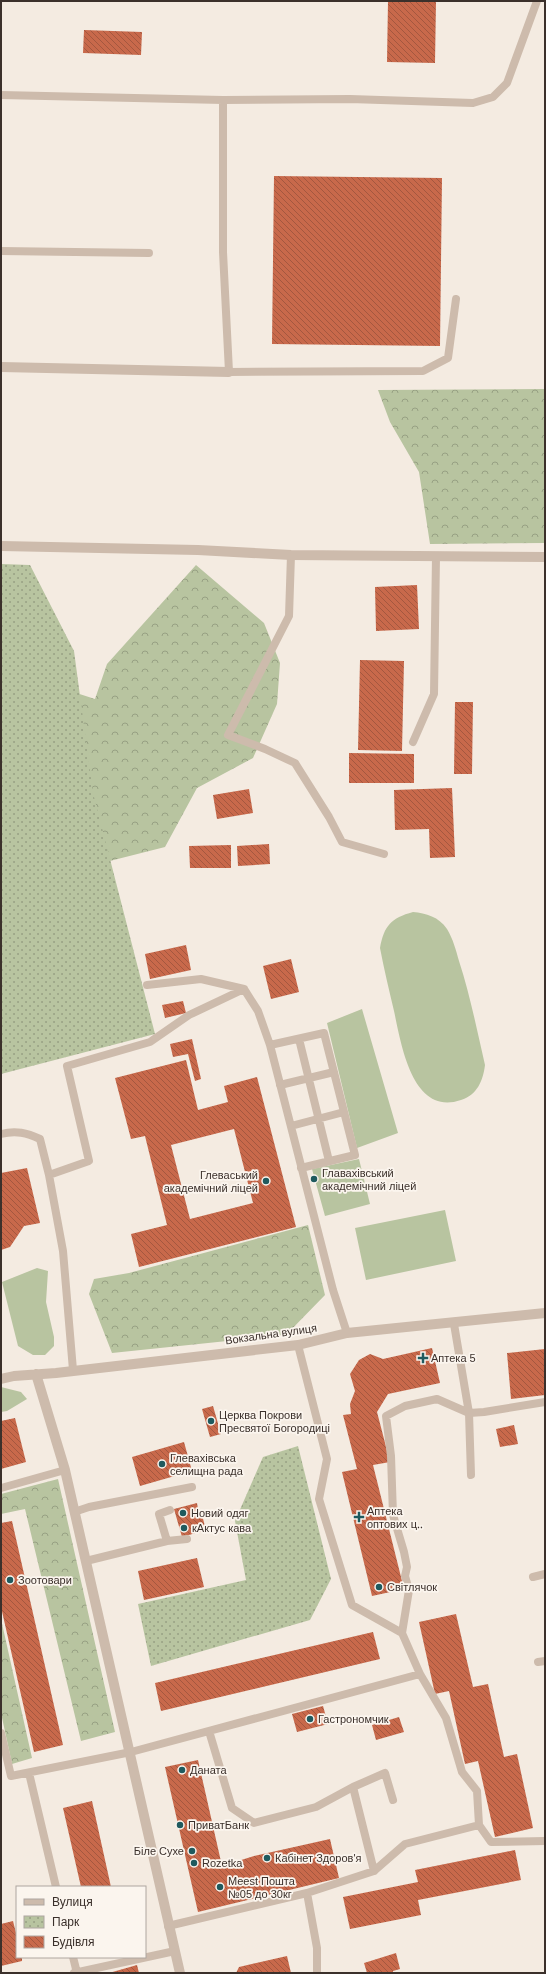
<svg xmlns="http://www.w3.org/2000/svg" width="546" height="1974" font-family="Arial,sans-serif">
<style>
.green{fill:#b8c4a0}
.forest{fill:url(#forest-crowns)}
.park{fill:url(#park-dots)}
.building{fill:url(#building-back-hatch);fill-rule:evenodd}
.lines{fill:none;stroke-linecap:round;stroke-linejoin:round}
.lane{stroke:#cdbbac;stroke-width:8}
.street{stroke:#cdbbac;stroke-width:10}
.poi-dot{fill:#1f5a5e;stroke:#fbf5ee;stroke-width:1.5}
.labels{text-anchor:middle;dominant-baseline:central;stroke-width:3.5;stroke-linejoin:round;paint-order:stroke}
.poi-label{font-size:11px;fill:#3b302b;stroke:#fbf5ee;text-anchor:start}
.street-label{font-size:11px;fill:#3b302b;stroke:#fbf5ee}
</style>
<defs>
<pattern id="forest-crowns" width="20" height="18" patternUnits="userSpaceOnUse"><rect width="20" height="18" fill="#b8c4a0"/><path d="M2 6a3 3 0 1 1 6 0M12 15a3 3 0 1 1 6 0" fill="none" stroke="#97a083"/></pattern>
<pattern id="park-dots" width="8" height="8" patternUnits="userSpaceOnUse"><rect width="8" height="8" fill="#b8c4a0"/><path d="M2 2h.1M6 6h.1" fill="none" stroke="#97a083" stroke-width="1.8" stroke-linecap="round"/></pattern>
<pattern id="building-back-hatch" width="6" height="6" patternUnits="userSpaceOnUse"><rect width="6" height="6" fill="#c8694b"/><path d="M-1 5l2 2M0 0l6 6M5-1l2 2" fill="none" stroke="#a4573f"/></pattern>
</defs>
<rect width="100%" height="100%" fill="#f4ebe1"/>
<path class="green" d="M 413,912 C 426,913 439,917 447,929 C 453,939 456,950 459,961 C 470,995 477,1030 485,1065 C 483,1081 477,1095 461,1100 C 412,1117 401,1043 394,1011 C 389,990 384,969 380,948 C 384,926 391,918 413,912 Z
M 362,1009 L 398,1133 L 357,1148 L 327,1023 Z
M 359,1159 L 370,1204 L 325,1216 L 312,1169 Z
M 445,1210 L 456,1261 L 366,1280 L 355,1228 Z
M 37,1268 L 48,1271 L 46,1302 L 54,1337 L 54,1346 L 45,1355 L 33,1355 L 18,1346 L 2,1282 Z
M 1,1387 L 21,1392 L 27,1399 L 7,1411 L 1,1412 Z"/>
<path class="forest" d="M 545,389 L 545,543 L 430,544 L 419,472 L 390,422 L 378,390 Z
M 196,565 L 264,623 L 280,663 L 277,704 L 253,758 L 197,788 L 165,847 L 94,865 L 1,574 L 64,689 L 95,699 L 107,664 Z
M 308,1225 L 325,1295 L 286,1335 L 112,1353 L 89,1294 L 94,1279 L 129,1273 Z
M 58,1479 L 115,1732 L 81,1741 L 25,1509 L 1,1514 L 1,1494 Z
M 1,1619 L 32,1758 L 12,1764 L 1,1713 Z"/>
<path class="park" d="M 1,564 L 30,565 L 74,651 L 93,793 L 155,1034 L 1,1074 Z
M 298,1446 L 331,1579 L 310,1620 L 151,1666 L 138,1604 L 246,1580 L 235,1521 L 263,1457 Z"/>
<path class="building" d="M 388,1 L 436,1 L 435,63 L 387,62 Z
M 84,30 L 142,32 L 141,55 L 83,53 Z
M 274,176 L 442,178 L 440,346 L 272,344 Z
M 417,585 L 419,629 L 376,631 L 375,587 Z
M 360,660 L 404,661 L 402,751 L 358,750 Z
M 455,702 L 473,702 L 472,774 L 454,774 Z
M 349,753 L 414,754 L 414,783 L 349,783 Z
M 452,788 L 455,857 L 430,858 L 429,829 L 395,830 L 394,790 Z
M 249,789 L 253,813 L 217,819 L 213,795 Z
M 269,844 L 270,864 L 238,866 L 237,846 Z
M 231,845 L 231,868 L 190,868 L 189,846 Z
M 186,945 L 191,970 L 150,979 L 145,954 Z
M 291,959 L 299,992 L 271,999 L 263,966 Z
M 183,1001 L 186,1013 L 165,1018 L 162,1005 Z
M 192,1039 L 201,1079 L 195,1081 L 188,1054 L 173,1057 L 170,1044 Z
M 186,1060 L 198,1110 L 228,1102 L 224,1086 L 257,1077 L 296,1227 L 139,1267 L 131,1234 L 167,1225 L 145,1136 L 131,1139 L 115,1078 ZM 234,1129 L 253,1203 L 190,1219 L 171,1145 Z
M 27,1168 L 40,1223 L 24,1226 L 10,1247 L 1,1250 L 1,1173 Z
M 432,1348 L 440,1383 L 388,1394 L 377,1412 L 390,1462 L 373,1465 L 404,1589 L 372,1596 L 342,1472 L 357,1469 L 343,1415 L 351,1414 L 350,1404 L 355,1391 L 350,1374 L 359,1360 L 370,1354 L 383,1359 Z
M 545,1349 L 545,1395 L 511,1399 L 507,1353 Z
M 213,1406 L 221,1434 L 210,1437 L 202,1409 Z
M 15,1418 L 26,1462 L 1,1469 L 1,1421 Z
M 514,1425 L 518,1444 L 500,1447 L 496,1429 Z
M 184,1442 L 192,1471 L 140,1486 L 132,1457 Z
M 197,1503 L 199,1516 L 202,1515 L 206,1530 L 182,1537 L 174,1509 Z
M 12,1521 L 63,1745 L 34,1752 L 1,1607 L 1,1523 Z
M 197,1558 L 204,1587 L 144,1600 L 138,1571 Z
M 456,1614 L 473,1687 L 488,1684 L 504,1757 L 517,1754 L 533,1828 L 495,1837 L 478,1761 L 465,1764 L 449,1691 L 435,1694 L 419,1622 Z
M 373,1632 L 380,1659 L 161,1711 L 155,1683 Z
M 323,1706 L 328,1724 L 297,1732 L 292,1714 Z
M 399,1717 L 404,1732 L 376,1740 L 372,1725 Z
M 198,1760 L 222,1866 L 254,1856 L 330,1839 L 339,1878 L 198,1912 L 165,1767 Z
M 92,1801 L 111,1887 L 81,1887 L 63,1808 Z
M 515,1850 L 521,1880 L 418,1900 L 421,1915 L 350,1929 L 343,1897 L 418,1882 L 415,1870 Z
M 13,1921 L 17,1937 L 17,1957 L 22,1957 L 22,1961 L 1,1966 L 1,1924 Z
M 396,1953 L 400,1969 L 393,1971 L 393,1973 L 367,1973 L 364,1963 Z
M 287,1956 L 291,1973 L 236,1973 L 239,1967 Z
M 137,1965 L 139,1973 L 109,1973 Z"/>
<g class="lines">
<path class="lane" d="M 1,95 L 223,100 L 350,99 L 473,103 L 493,97 L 507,83 L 537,1
M 223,100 L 223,252 L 229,372 L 423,371 L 448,358 L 456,299
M 1,251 L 149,253
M 291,555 L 289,616 L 228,735 L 265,749 L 295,763 L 329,817 L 342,842 L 384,854
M 413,742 L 434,694 L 436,556
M 147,985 L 201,979 L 244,989
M 299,1039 L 329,1161
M 270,1045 L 324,1033 L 355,1155 L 301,1168
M 280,1085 L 334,1072
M 291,1126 L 344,1112
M 1,1134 C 16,1130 27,1133 40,1139 L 49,1175 L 63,1251 L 73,1370
M 49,1175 L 89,1161 L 67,1066 L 150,1042 L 189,1015 L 244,989 L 258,1011 L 270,1045 L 333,1290 L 347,1333
M 454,1324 L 469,1413 L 471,1475
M 298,1345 L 327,1459 L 319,1499 L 352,1605 L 402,1633 L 420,1674
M 1,1488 L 65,1470
M 74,1512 L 89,1507 L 192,1487
M 167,1541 L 187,1539
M 86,1561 L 167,1541 L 159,1514 L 170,1510
M 533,1577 L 545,1574
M 402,1633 L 409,1590 L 405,1576 L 407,1567 L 404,1552 L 393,1515 L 391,1456 L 386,1416 L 405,1406 L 437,1399 L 469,1413 L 484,1412 L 545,1402
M 538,1662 L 545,1661
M 209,1731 L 232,1808 L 254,1823 L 316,1807 L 353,1787 L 374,1871
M 1,1733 L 11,1776 L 131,1752 L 420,1674 L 446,1718 L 462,1772 L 477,1791 L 479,1825 L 405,1844 L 374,1871 L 307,1893 L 168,1926
M 29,1773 L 56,1887
M 353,1787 L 385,1773 L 393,1800
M 479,1825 L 491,1842 L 545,1841
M 307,1893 L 317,1948 L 317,1973
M 73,1957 L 77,1973
M 74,1973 L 175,1951"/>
<path class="street" d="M 1,367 L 229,372
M 1,546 L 198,550 L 291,555 L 545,557
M 36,1374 L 65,1470 L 180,1973
M 1,1379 L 14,1376 L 56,1373 L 298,1345 L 347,1333 L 545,1313"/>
</g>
<g class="poi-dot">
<circle cx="314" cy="1179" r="4"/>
<circle cx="266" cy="1181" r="4"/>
<path d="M421 1352h4v4h4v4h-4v4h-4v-4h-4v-4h4z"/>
<circle cx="211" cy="1421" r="4"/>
<circle cx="162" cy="1464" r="4"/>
<circle cx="183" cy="1513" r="4"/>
<path d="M357 1511h4v4h4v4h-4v4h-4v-4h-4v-4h4z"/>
<circle cx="184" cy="1528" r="4"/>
<circle cx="10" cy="1580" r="4"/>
<circle cx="379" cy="1587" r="4"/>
<circle cx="310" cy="1719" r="4"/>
<circle cx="182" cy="1770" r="4"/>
<circle cx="180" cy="1825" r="4"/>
<circle cx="192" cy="1851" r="4"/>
<circle cx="267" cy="1858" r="4"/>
<circle cx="194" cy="1863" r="4"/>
<circle cx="220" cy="1887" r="4"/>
</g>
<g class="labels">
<g class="poi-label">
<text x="322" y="1173">Главахівський<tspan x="322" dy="13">академічний ліцей</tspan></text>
<text x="258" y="1175" text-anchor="end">Глеваський<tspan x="258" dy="13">академічний ліцей</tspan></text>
<text x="431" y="1358">Аптека 5</text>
<text x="219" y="1415">Церква Покрови<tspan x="219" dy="13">Пресвятої Богородиці</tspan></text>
<text x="170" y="1458">Глевахівська<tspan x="170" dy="13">селищна рада</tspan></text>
<text x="367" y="1511">Аптека<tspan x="367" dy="13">оптових ц‥</tspan></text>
<text x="191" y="1513">Новий одяг</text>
<text x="192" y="1528">кАктус кава</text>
<text x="18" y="1580">Зоотовари</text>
<text x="387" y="1587">Світлячок</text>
<text x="318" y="1719">Гастрономчик</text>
<text x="190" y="1770">Даната</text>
<text x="188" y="1825">ПриватБанк</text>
<text x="184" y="1851" text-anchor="end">Біле Сухе</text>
<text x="275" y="1858">Кабінет Здоров'я</text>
<text x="202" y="1863">Rozetka</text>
<text x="228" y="1881">Meest Пошта<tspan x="228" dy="13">№05 до 30кг</tspan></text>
</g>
<g class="street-label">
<text transform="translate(271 1334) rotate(-8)">Вокзальна вулиця</text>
</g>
</g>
<rect width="546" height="1974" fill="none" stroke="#3b302b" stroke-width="4"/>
<rect x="16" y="1886" width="130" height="72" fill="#fbf5ee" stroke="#aea6a0"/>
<rect x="24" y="1899" width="20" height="6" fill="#cdbbac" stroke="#aea6a0"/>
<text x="52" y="1906" font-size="12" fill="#3b302b">Вулиця</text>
<rect x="24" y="1916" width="20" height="12" fill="url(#park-dots)" stroke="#aea6a0"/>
<text x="52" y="1926" font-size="12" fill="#3b302b">Парк</text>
<rect x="24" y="1936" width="20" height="12" fill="url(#building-back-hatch)" stroke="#aea6a0"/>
<text x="52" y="1946" font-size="12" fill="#3b302b">Будівля</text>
</svg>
